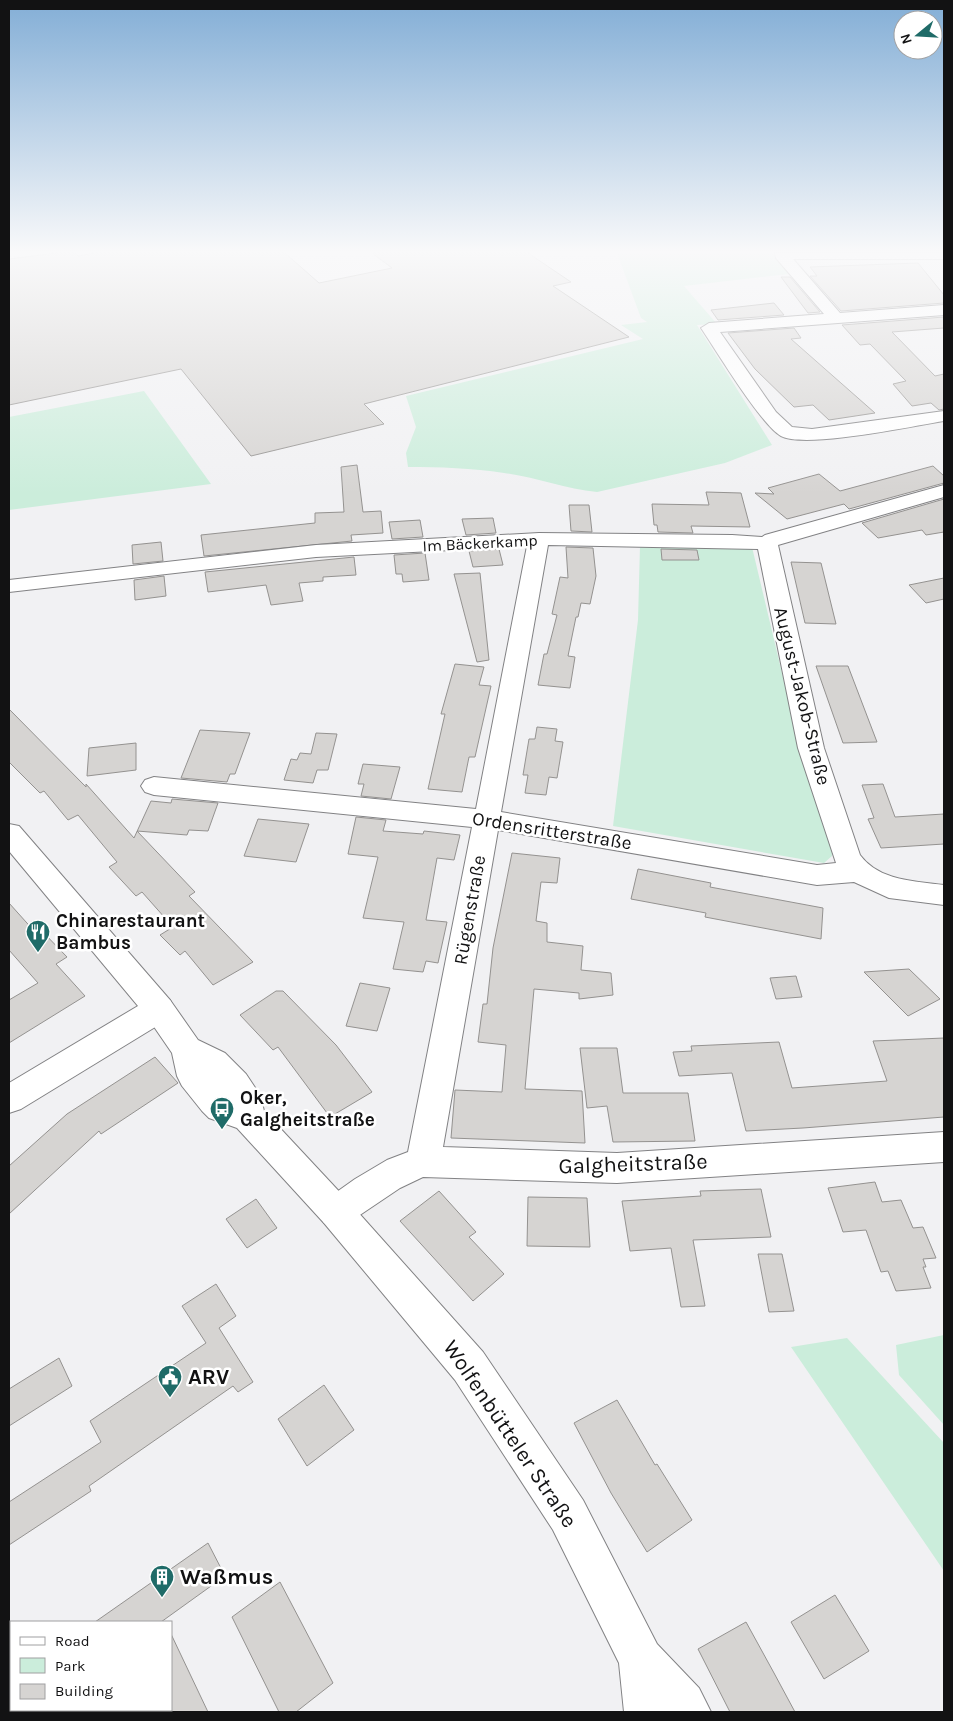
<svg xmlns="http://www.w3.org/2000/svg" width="953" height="1721" font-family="Karla,sans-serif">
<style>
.green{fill:#cbeddb}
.building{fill:#d6d4d2;stroke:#949290}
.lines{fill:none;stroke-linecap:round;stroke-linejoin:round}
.street-casing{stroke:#828284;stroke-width:2}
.secondary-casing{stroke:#828284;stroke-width:2}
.street{fill:#fff;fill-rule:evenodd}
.secondary{fill:#fff;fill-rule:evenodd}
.labels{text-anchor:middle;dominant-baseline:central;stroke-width:5;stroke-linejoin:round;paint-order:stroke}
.far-street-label{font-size:16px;fill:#121213;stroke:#fff}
.street-label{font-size:19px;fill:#121213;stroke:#fff}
.poi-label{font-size:19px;font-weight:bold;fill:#121213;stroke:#fff;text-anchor:start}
.near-street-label{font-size:22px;fill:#121213;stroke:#fff}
.near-poi-label{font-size:22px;font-weight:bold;fill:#121213;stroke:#fff;text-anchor:start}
</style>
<rect width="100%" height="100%" fill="#f1f1f3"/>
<path class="green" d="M 617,253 L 944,253 L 775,253 L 789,274 L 684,286 L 717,324 L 697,325 L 772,445 L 725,463 L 597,492 C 565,489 535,477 504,473 C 472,468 440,467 408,467 L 406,453 L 416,427 L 406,396 L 643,339 L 621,325 L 647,322 L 641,318 Z
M 144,391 L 211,484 L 9,510 L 9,417 Z
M 640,546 L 752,547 L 800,749 L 832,845 L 832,856 L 824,863 L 613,826 L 638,620 Z
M 944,1335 L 944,1425 L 899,1375 L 896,1345 Z
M 847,1338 L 944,1443 L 944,1571 L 791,1347 Z"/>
<path class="building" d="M 56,253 L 75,253 L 78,256 L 95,253 L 285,253 L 319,283 L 392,268 L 372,253 L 528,253 L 571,282 L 553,286 L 629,337 L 364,404 L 384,424 L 251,456 L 181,369 L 9,405 L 9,259 Z
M 918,263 L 944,295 L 944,303 L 841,311 L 810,276 L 817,276 L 810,267 Z
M 781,277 L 790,277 L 820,312 L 808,313 Z
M 774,303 L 784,315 L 718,320 L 711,310 Z
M 944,317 L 944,328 L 892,332 L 935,376 L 944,374 L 944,409 L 939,410 L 931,403 L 912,406 L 893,384 L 906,381 L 870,344 L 860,345 L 842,325 Z
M 794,328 L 801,338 L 791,339 L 875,413 L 829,420 L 813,405 L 794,407 L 755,369 L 728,333 Z
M 357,465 L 363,512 L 381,511 L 383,533 L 351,535 L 352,541 L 204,556 L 201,535 L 315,523 L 315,513 L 344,512 L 341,467 Z
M 933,466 L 944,476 L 944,483 L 849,509 L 844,504 L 787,519 L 755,493 L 774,494 L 768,488 L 819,474 L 840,491 Z
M 706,492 L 741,493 L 750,527 L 691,526 L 693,533 L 658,532 L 657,525 L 654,525 L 652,504 L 709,505 Z
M 944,499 L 944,532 L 926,535 L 922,530 L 878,538 L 862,523 Z
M 569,505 L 589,505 L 592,532 L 571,531 Z
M 493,518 L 496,533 L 466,535 L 462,519 Z
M 420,520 L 423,537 L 392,539 L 389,522 Z
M 161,542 L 163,561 L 133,564 L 132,545 Z
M 566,547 L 593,548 L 596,576 L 590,604 L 581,603 L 578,617 L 576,617 L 568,656 L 575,657 L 570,688 L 538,685 L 544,654 L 547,654 L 557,615 L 552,614 L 560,577 L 568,578 Z
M 499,549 L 503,565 L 473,567 L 469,551 Z
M 661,549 L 697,550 L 699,560 L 662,560 Z
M 425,553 L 429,580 L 403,582 L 402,574 L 396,574 L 394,555 Z
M 354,557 L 356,575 L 323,577 L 323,581 L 299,583 L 303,601 L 271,605 L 266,585 L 208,592 L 205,572 Z
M 791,562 L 821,563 L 836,624 L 805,623 Z
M 480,573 L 489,660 L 477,662 L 454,574 Z
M 164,576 L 166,596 L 135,600 L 134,580 Z
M 944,578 L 944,599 L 926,603 L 909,585 Z
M 455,664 L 484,667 L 479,685 L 491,686 L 475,757 L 469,757 L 462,792 L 428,789 L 445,714 L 441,714 Z
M 816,666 L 848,666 L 877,742 L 843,743 Z
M 9,709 L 86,787 L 86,784 L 134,838 L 151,801 L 171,803 L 172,799 L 218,803 L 208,831 L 189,830 L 187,835 L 137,831 L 195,892 L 189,896 L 253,962 L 213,985 L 185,951 L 180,955 L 160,935 L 173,927 L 142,892 L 136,896 L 109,867 L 117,862 L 78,815 L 68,820 L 44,791 L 40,793 L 9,762 Z
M 537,727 L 557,729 L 555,741 L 563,742 L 557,778 L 549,777 L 546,795 L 525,793 L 528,775 L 523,775 L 529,739 L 535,739 Z
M 200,730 L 250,733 L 235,774 L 230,774 L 227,782 L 181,778 Z
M 316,733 L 337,734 L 328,770 L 317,770 L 313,783 L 284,780 L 291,759 L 297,760 L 300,753 L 311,754 Z
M 136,743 L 136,770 L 87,776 L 89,748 Z
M 363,764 L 400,767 L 391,799 L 361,796 L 364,784 L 358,784 Z
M 883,784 L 895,817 L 944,814 L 944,844 L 881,848 L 868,819 L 874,818 L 862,785 Z
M 356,817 L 386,820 L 383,831 L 423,834 L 424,831 L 460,835 L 454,860 L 437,858 L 426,920 L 447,922 L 438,963 L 426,961 L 423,972 L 393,969 L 404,922 L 363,918 L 378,857 L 348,854 Z
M 258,819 L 309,824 L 296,862 L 244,856 Z
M 512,853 L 560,858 L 557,883 L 541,882 L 536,921 L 547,923 L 547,942 L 583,946 L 581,970 L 611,973 L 613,995 L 579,999 L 579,993 L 534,989 L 525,1089 L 582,1091 L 585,1143 L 451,1138 L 455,1090 L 502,1092 L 506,1045 L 478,1042 L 483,1004 L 487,1004 L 493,948 Z
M 638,869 L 711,883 L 710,887 L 823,908 L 821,939 L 705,917 L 706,913 L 631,899 Z
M 9,903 L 35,932 L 40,929 L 67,957 L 56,964 L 85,996 L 9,1043 L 9,1000 L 38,983 L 9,950 Z
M 909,969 L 940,999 L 908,1016 L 864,972 Z
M 796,976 L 802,997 L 776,999 L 770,978 Z
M 360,983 L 390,988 L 377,1031 L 346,1026 Z
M 276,991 L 283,991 L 336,1045 L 372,1092 L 330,1117 L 278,1047 L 273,1050 L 240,1015 Z
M 944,1038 L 944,1117 L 803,1128 L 746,1131 L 732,1073 L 679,1076 L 673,1052 L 692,1051 L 691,1046 L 779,1042 L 792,1088 L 887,1081 L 873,1041 Z
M 580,1048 L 617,1048 L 623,1093 L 688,1093 L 695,1141 L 613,1142 L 607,1106 L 587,1108 Z
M 155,1057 L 178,1083 L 101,1134 L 99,1131 L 9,1214 L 9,1166 L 67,1114 Z
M 875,1182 L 882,1202 L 901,1200 L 913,1228 L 923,1227 L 936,1258 L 923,1259 L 926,1267 L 923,1267 L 931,1288 L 896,1291 L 888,1271 L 881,1272 L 866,1230 L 843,1232 L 828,1188 Z
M 761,1189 L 771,1237 L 693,1240 L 705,1306 L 681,1307 L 671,1248 L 630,1251 L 622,1201 L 701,1196 L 700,1191 Z
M 439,1191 L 476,1232 L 469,1237 L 504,1274 L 473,1301 L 400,1221 Z
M 528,1197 L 587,1198 L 590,1247 L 527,1246 Z
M 256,1199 L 277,1228 L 247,1248 L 226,1219 Z
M 758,1254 L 782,1254 L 794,1311 L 769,1312 Z
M 216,1284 L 236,1316 L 219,1328 L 253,1382 L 238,1392 L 233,1386 L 89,1486 L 91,1491 L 9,1545 L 9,1502 L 101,1442 L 90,1421 L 206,1343 L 182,1306 Z
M 59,1358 L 72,1386 L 9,1426 L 9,1389 Z
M 324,1385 L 354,1430 L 307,1466 L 278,1419 Z
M 617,1400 L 655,1465 L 657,1464 L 692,1520 L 647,1552 L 611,1493 L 574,1423 Z
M 208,1543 L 225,1576 L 161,1622 L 95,1622 Z
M 280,1582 L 333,1683 L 296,1712 L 279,1712 L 232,1617 Z
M 835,1595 L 869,1651 L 824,1679 L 791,1622 Z
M 746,1622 L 774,1673 L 795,1712 L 730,1712 L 698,1649 Z
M 171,1634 L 208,1712 L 171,1712 Z"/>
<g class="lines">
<defs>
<path id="street" d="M 775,253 L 944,253 L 944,259 L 793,259 L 840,313 L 944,305 L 944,315 L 720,332 L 776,412 L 792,427 L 812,429 L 944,411 L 944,421 C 913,426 805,449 781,436 C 761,425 716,350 701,328 L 709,323 L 824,314 L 776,258 Z
M 944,485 L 944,497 L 778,545 L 824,748 L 860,855 C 879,881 915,881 944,885 L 944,905 L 889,898 L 854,882 L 817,885 L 498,830 L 443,1147 L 617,1153 L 944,1132 L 944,1162 L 617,1183 L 423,1177 L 400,1188 L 348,1223 L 336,1228 L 324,1223 L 318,1212 L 324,1201 L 355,1179 L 387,1160 L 408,1152 L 472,827 L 154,795 L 145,792 L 141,786 L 145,780 L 154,777 L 476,809 L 527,546 L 316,557 L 9,592 L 9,580 L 316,545 L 539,533 L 732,535 L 762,537 L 765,535 ZM 548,545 L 758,549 L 798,748 L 836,863 L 817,865 L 501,812 Z
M 159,997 L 170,1000 L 174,1009 L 170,1018 L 21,1109 L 9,1113 L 9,1083 L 148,1000 Z"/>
<path id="secondary" d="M 9,824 L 19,826 L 170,1000 L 198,1040 L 225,1053 L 246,1074 L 260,1095 L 264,1111 L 348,1201 L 483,1352 L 583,1500 L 657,1644 L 699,1688 L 711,1712 L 624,1712 L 619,1663 L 553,1530 L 455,1380 L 324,1223 L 237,1128 L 209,1118 L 202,1111 L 182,1086 L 177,1076 L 172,1053 L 148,1018 L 9,851 Z"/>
</defs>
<use href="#street" class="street-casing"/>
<use href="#secondary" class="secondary-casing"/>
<use href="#street" class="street"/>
<use href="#secondary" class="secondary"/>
</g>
<linearGradient id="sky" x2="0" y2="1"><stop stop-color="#83aed6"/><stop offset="0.51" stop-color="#f9f9fa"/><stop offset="1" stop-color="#f9f9fa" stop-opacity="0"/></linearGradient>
<rect width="953" height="494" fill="url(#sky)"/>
<defs>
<symbol id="restaurant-pin" viewBox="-11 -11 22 30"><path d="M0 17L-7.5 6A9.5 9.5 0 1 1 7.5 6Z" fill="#1f6b68" stroke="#fff"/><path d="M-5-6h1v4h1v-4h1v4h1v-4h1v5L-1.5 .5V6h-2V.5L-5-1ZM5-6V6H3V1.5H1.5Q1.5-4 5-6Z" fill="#fff"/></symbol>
<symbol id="bus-pin" viewBox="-11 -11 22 30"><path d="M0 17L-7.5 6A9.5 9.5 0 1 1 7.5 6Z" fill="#1f6b68" stroke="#fff"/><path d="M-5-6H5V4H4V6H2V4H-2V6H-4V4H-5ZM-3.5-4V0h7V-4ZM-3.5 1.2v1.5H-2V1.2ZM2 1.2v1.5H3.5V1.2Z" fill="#fff"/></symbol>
<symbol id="civic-pin" viewBox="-11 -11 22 30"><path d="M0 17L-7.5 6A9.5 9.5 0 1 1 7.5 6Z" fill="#1f6b68" stroke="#fff"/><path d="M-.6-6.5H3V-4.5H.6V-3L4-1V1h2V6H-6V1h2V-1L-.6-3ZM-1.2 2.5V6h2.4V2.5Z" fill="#fff"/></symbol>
<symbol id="building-pin" viewBox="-11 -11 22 30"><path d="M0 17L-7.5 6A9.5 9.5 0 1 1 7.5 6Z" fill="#1f6b68" stroke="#fff"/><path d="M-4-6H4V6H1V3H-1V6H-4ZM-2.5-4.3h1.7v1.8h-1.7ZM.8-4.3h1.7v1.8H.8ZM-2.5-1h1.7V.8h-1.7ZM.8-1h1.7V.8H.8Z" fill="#fff"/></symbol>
</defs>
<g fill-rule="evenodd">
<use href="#restaurant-pin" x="24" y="918" width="28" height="38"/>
<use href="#bus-pin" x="208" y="1095" width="28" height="38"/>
<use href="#civic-pin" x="156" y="1363" width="28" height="38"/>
<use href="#building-pin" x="148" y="1563" width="28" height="38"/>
</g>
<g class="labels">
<g class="far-street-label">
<text transform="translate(480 543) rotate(-3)">Im Bäckerkamp</text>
</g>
<g class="street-label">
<text transform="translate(802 696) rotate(76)">August-Jakob-Straße</text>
<text transform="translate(552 831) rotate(9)">Ordensritterstraße</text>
<text transform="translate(470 910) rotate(-80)">Rügenstraße</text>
</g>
<g class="poi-label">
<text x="56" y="921">Chinarestaurant<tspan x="56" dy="22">Bambus</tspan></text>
<text x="240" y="1098">Oker,<tspan x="240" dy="22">Galgheitstraße</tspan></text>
</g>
<g class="near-street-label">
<text transform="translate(633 1164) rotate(-2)">Galgheitstraße</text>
<text transform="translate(510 1434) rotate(56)">Wolfenbütteler Straße</text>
</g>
<g class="near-poi-label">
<text x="188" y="1377">ARV</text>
<text x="180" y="1577">Waßmus</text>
</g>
</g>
<rect width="953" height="1721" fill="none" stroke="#121213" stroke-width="20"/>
<rect x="10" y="1621" width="162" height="90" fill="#ffffff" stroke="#a0a0a1"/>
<rect x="20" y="1637" width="25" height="8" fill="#ffffff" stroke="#a0a0a1"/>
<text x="55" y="1646" font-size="15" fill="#121213">Road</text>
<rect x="20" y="1658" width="25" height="15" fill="#cbeddb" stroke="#a0a0a1"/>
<text x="55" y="1671" font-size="15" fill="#121213">Park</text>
<rect x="20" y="1684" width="25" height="15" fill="#d6d4d2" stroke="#a0a0a1"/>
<text x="55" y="1696" font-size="15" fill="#121213">Building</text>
<g transform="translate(918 35) rotate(252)"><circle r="24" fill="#ffffff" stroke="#a0a0a1"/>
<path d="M0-4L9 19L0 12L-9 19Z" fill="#1f6b68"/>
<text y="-8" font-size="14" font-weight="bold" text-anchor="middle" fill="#121213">N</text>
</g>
</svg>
